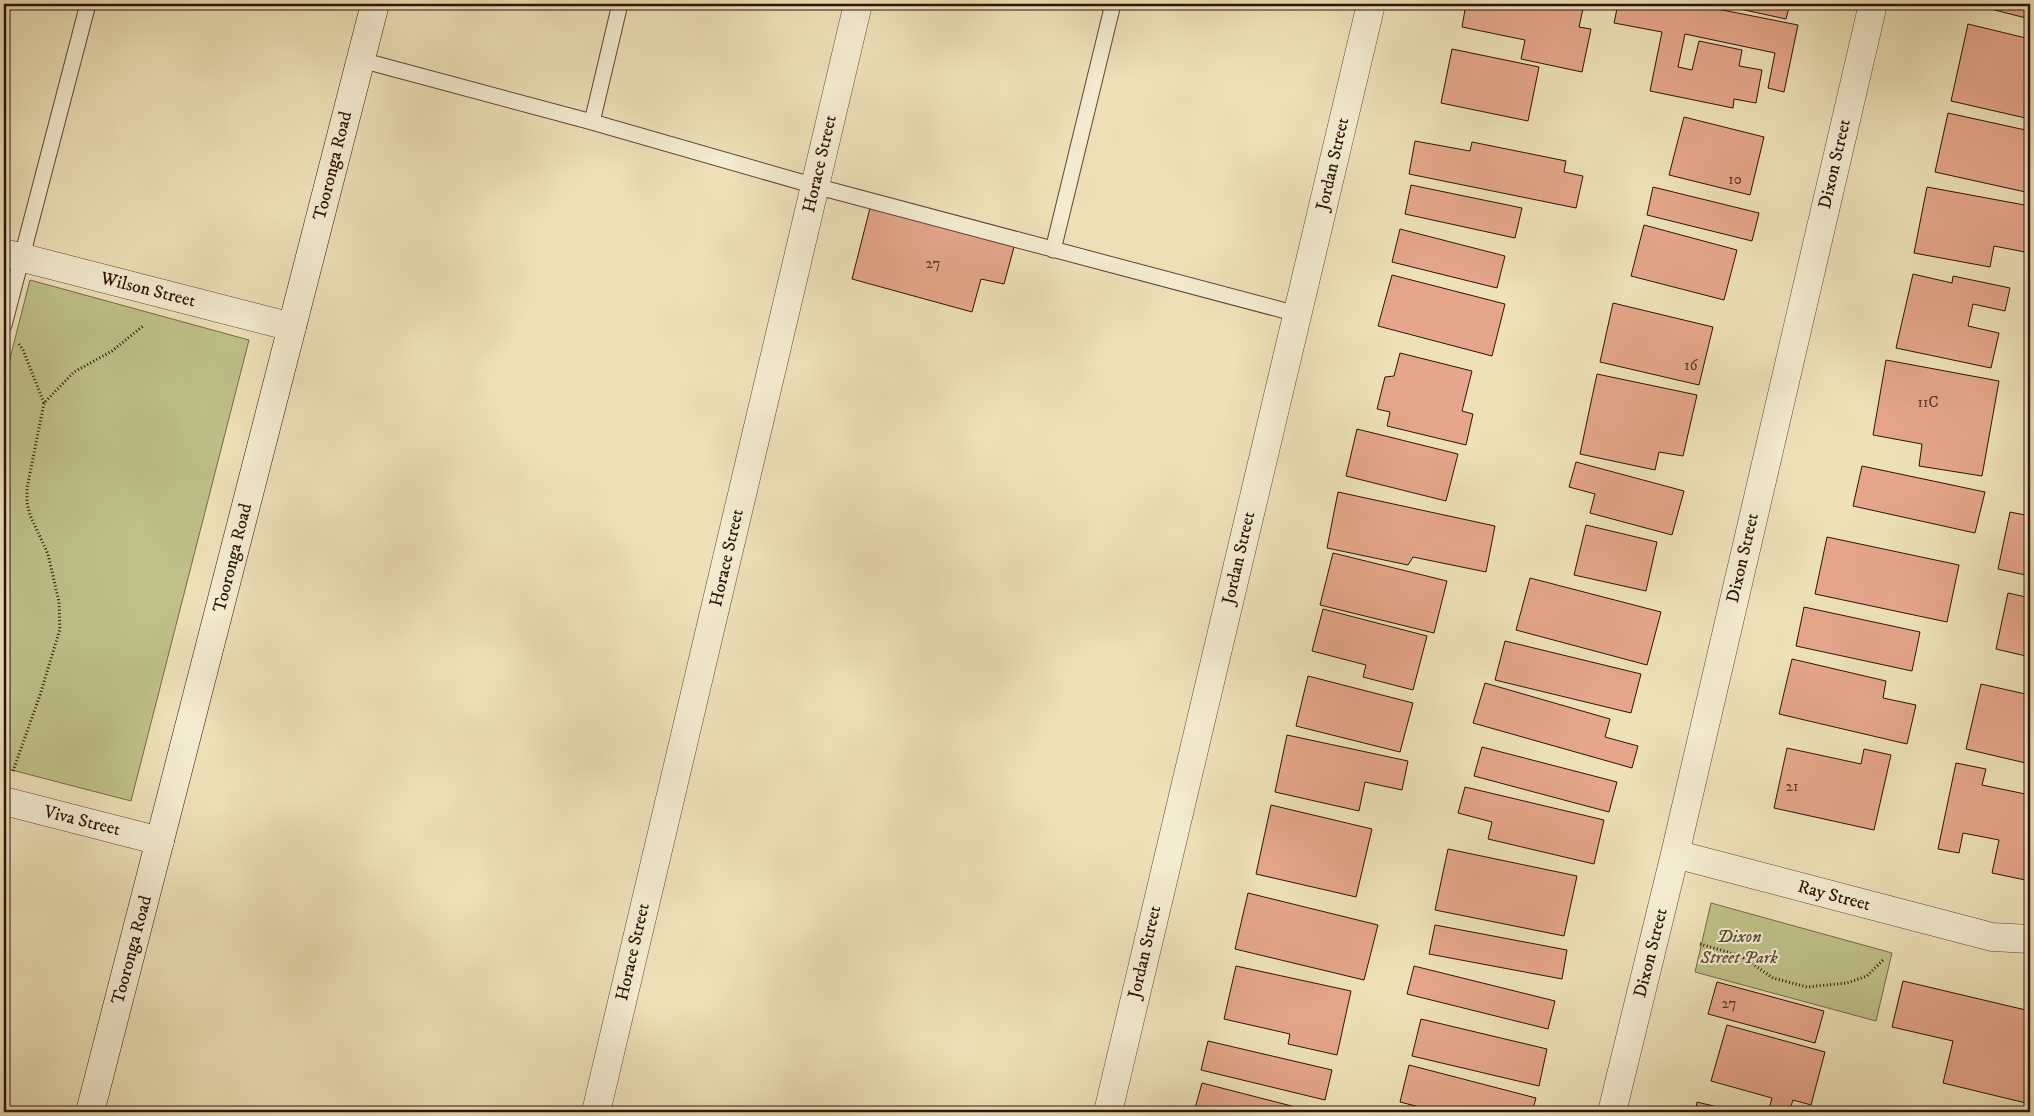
<svg xmlns="http://www.w3.org/2000/svg" width="2034" height="1116" font-family="'IM FELL DW Pica',serif">
<style>
.green{fill:#bfc18a;stroke:#766a49}
.building{fill:#e5a68b;stroke:#2c1308}
.lines{fill:none;stroke-linecap:round;stroke-linejoin:round}
.service-casing{stroke:#5c4634;stroke-width:17}
.minor-casing{stroke:#5c4634;stroke-width:29}
.secondary-casing{stroke:#2c1308;stroke-width:29}
.path{stroke:#2c1308;stroke-width:3;stroke-dasharray:1 2.5;stroke-linecap:butt}
.service{stroke:#f4ecd1;stroke-width:15}
.minor{stroke:#f4ecd1;stroke-width:28}
.secondary{stroke:#f4ecd1;stroke-width:28}
.labels{text-anchor:middle;dominant-baseline:central;stroke-width:4;stroke-linejoin:round;paint-order:stroke}
.number-label{font-size:15px;fill:#5a3829}
.street-label{font-size:18px;fill:#2c1308;stroke:#f4ecd1}
.park-label{font-size:18px;font-style:italic;fill:#5f5036;stroke:#f4ecd1}
</style>
<rect width="100%" height="100%" fill="#eee1b8"/>
<filter id="stains"><feTurbulence type="fractalNoise" baseFrequency=".004" numOctaves="4"/><feColorMatrix values="0 0 0 0 .2 0 0 0 0 .09 0 0 0 0 .02 0 0 0 .5 -.17"/></filter>
<radialGradient id="worn" r=".72"><stop offset=".6" stop-color="#630" stop-opacity="0"/><stop offset="1" stop-color="#630" stop-opacity=".3"/></radialGradient>
<path class="green" d="M 30,280 L 249,340 L 131,801 L 4,768 L 4,382 Z
M 1711,903 L 1892,953 L 1876,1021 L 1695,972 Z"/>
<path class="building" d="M 1466,4 L 1584,4 L 1579,27 L 1591,29 L 1582,72 L 1521,59 L 1525,40 L 1462,27 Z
M 1618,4 L 1692,4 L 1798,25 L 1784,92 L 1768,88 L 1775,53 L 1685,34 L 1678,67 L 1692,70 L 1699,41 L 1742,50 L 1739,66 L 1762,70 L 1756,103 L 1734,99 L 1733,108 L 1650,91 L 1662,32 L 1614,23 Z
M 1717,4 L 1790,4 L 1786,19 Z
M 1971,4 L 2030,4 L 2030,19 Z
M 1968,24 L 2030,39 L 2030,119 L 1951,101 Z
M 1452,49 L 1539,67 L 1528,121 L 1441,103 Z
M 1948,113 L 2030,131 L 2030,193 L 1935,172 Z
M 1684,117 L 1764,137 L 1750,195 L 1669,175 Z
M 1415,141 L 1470,151 L 1472,142 L 1566,161 L 1564,172 L 1583,176 L 1576,208 L 1409,174 Z
M 1411,185 L 1522,208 L 1515,238 L 1405,214 Z
M 1653,187 L 1759,213 L 1752,241 L 1647,215 Z
M 1927,187 L 2030,206 L 2030,253 L 1994,246 L 1990,267 L 1914,253 Z
M 870,208 L 1014,247 L 1004,284 L 981,279 L 972,312 L 852,279 Z
M 1644,225 L 1737,250 L 1724,300 L 1631,276 Z
M 1400,229 L 1505,256 L 1497,288 L 1392,262 Z
M 1913,274 L 1952,283 L 1953,276 L 2010,288 L 2005,311 L 1973,304 L 1968,326 L 1999,333 L 1991,368 L 1896,348 Z
M 1392,275 L 1505,304 L 1492,356 L 1378,326 Z
M 1613,303 L 1713,327 L 1699,385 L 1600,362 Z
M 1400,353 L 1472,371 L 1462,411 L 1473,414 L 1466,445 L 1387,426 L 1390,412 L 1377,409 L 1385,377 L 1394,376 Z
M 1886,360 L 1999,381 L 1982,476 L 1919,466 L 1922,444 L 1873,435 Z
M 1597,374 L 1697,395 L 1683,456 L 1659,452 L 1655,470 L 1580,454 Z
M 1357,429 L 1458,454 L 1446,501 L 1346,476 Z
M 1576,462 L 1684,491 L 1672,535 L 1590,513 L 1595,494 L 1569,487 Z
M 1862,466 L 1985,492 L 1975,533 L 1853,506 Z
M 1338,492 L 1495,526 L 1486,572 L 1413,557 L 1408,565 L 1327,548 Z
M 2010,512 L 2030,516 L 2030,576 L 1998,569 Z
M 1586,525 L 1657,542 L 1646,591 L 1574,575 Z
M 1827,537 L 1959,565 L 1947,622 L 1815,594 Z
M 1333,553 L 1447,581 L 1434,633 L 1320,605 Z
M 1530,578 L 1661,612 L 1647,665 L 1516,630 Z
M 2008,593 L 2030,598 L 2030,657 L 1996,649 Z
M 1804,607 L 1920,632 L 1912,671 L 1796,646 Z
M 1323,609 L 1427,636 L 1413,690 L 1363,677 L 1366,665 L 1312,651 Z
M 1505,641 L 1641,674 L 1631,713 L 1495,680 Z
M 1792,659 L 1886,681 L 1883,698 L 1916,705 L 1907,744 L 1779,714 Z
M 1308,676 L 1413,703 L 1400,752 L 1296,726 Z
M 1485,683 L 1610,719 L 1605,737 L 1638,746 L 1632,768 L 1473,723 Z
M 1981,684 L 2030,695 L 2030,764 L 1966,749 Z
M 1287,735 L 1408,761 L 1402,790 L 1365,782 L 1359,811 L 1275,792 Z
M 1482,747 L 1617,782 L 1609,812 L 1474,776 Z
M 1787,748 L 1861,764 L 1864,749 L 1891,755 L 1874,830 L 1774,808 Z
M 1956,763 L 1986,769 L 1982,785 L 2030,795 L 2030,881 L 1992,873 L 1999,840 L 1963,833 L 1959,853 L 1938,849 Z
M 1465,787 L 1604,820 L 1594,864 L 1488,839 L 1492,822 L 1458,813 Z
M 1271,805 L 1372,829 L 1356,897 L 1256,874 Z
M 1448,849 L 1577,876 L 1564,936 L 1435,910 Z
M 1248,893 L 1378,925 L 1364,980 L 1235,949 Z
M 1435,925 L 1567,950 L 1562,979 L 1429,954 Z
M 1236,966 L 1351,991 L 1337,1055 L 1288,1044 L 1290,1034 L 1224,1019 Z
M 1414,966 L 1555,1001 L 1548,1029 L 1407,994 Z
M 1903,981 L 2030,1011 L 2030,1104 L 1943,1083 L 1953,1041 L 1892,1027 Z
M 1717,982 L 1824,1011 L 1815,1043 L 1708,1014 Z
M 1421,1019 L 1547,1049 L 1539,1086 L 1412,1056 Z
M 1727,1025 L 1825,1052 L 1811,1105 L 1793,1100 L 1789,1112 L 1768,1112 L 1772,1098 L 1711,1081 Z
M 1208,1041 L 1332,1070 L 1325,1100 L 1201,1070 Z
M 1409,1065 L 1536,1098 L 1532,1112 L 1439,1112 L 1400,1102 Z
M 1202,1083 L 1315,1112 L 1194,1112 Z
M 1697,1102 L 1738,1112 L 1695,1112 Z"/>
<g class="lines">
<defs>
<path id="service" d="M 620,4 L 592,122 L 815,186 L 1297,314
M 361,60 L 592,122
M 1053,250 L 1113,4
M 4,325 L 88,4"/>
<path id="minor" d="M 4,253 L 292,327
M 4,801 L 160,841
M 1675,854 L 1992,937 L 2030,939
M 596,1112 L 858,4
M 1108,1112 L 1371,4
M 1612,1112 L 1675,854 L 1873,4"/>
<path id="secondary" d="M 90,1112 L 375,4"/>
</defs>
<use href="#service" class="service-casing"/>
<use href="#minor" class="minor-casing"/>
<use href="#secondary" class="secondary-casing"/>
<path class="path" d="M 19,344 L 23,350 L 44,403
M 13,771 L 40,695 L 60,629 L 59,602 L 48,554 L 30,515 L 27,503 L 27,488 L 44,403 L 74,372 L 112,351 L 143,326
M 1700,944 L 1741,956 L 1773,978 L 1807,987 L 1847,983 L 1867,976 L 1884,959"/>
<use href="#service" class="service"/>
<use href="#minor" class="minor"/>
<use href="#secondary" class="secondary"/>
</g>
<g class="labels">
<g class="number-label">
<text x="1735" y="179">10</text>
<text x="933" y="263">27</text>
<text x="1691" y="365">16</text>
<text x="1928" y="402">11C</text>
<text x="1792" y="786">21</text>
<text x="1729" y="1003">27</text>
</g>
<g class="street-label">
<text transform="translate(820 164) rotate(-77)">Horace Street</text>
<text transform="translate(1333 164) rotate(-77)">Jordan Street</text>
<text transform="translate(1835 164) rotate(-77)">Dixon Street</text>
<text transform="translate(333 166) rotate(-76)">Tooronga Road</text>
<text transform="translate(148 290) rotate(14)">Wilson Street</text>
<text transform="translate(233 558) rotate(-76)">Tooronga Road</text>
<text transform="translate(727 558) rotate(-77)">Horace Street</text>
<text transform="translate(1239 558) rotate(-77)">Jordan Street</text>
<text transform="translate(1743 558) rotate(-77)">Dixon Street</text>
<text transform="translate(82 821) rotate(14)">Viva Street</text>
<text transform="translate(1834 896) rotate(15)">Ray Street</text>
<text transform="translate(132 950) rotate(-75)">Tooronga Road</text>
<text transform="translate(633 952) rotate(-77)">Horace Street</text>
<text transform="translate(1145 952) rotate(-77)">Jordan Street</text>
<text transform="translate(1651 953) rotate(-76)">Dixon Street</text>
</g>
<g class="park-label">
<text x="1739" y="937">Dixon<tspan x="1739" dy="21">Street Park</tspan></text>
</g>
</g>
<rect width="2034" height="1116" fill="none" stroke="#eee1b8" stroke-width="20"/>
<rect x="5" y="5" width="2024" height="1106" fill="none" stroke="#2c1308" stroke-width="2.5"/>
<rect x="10" y="10" width="2014" height="1096" fill="none" stroke="#2c1308"/>
<rect width="100%" height="100%" filter="url(#stains)"/>
<rect width="100%" height="100%" fill="url(#worn)"/>
</svg>
